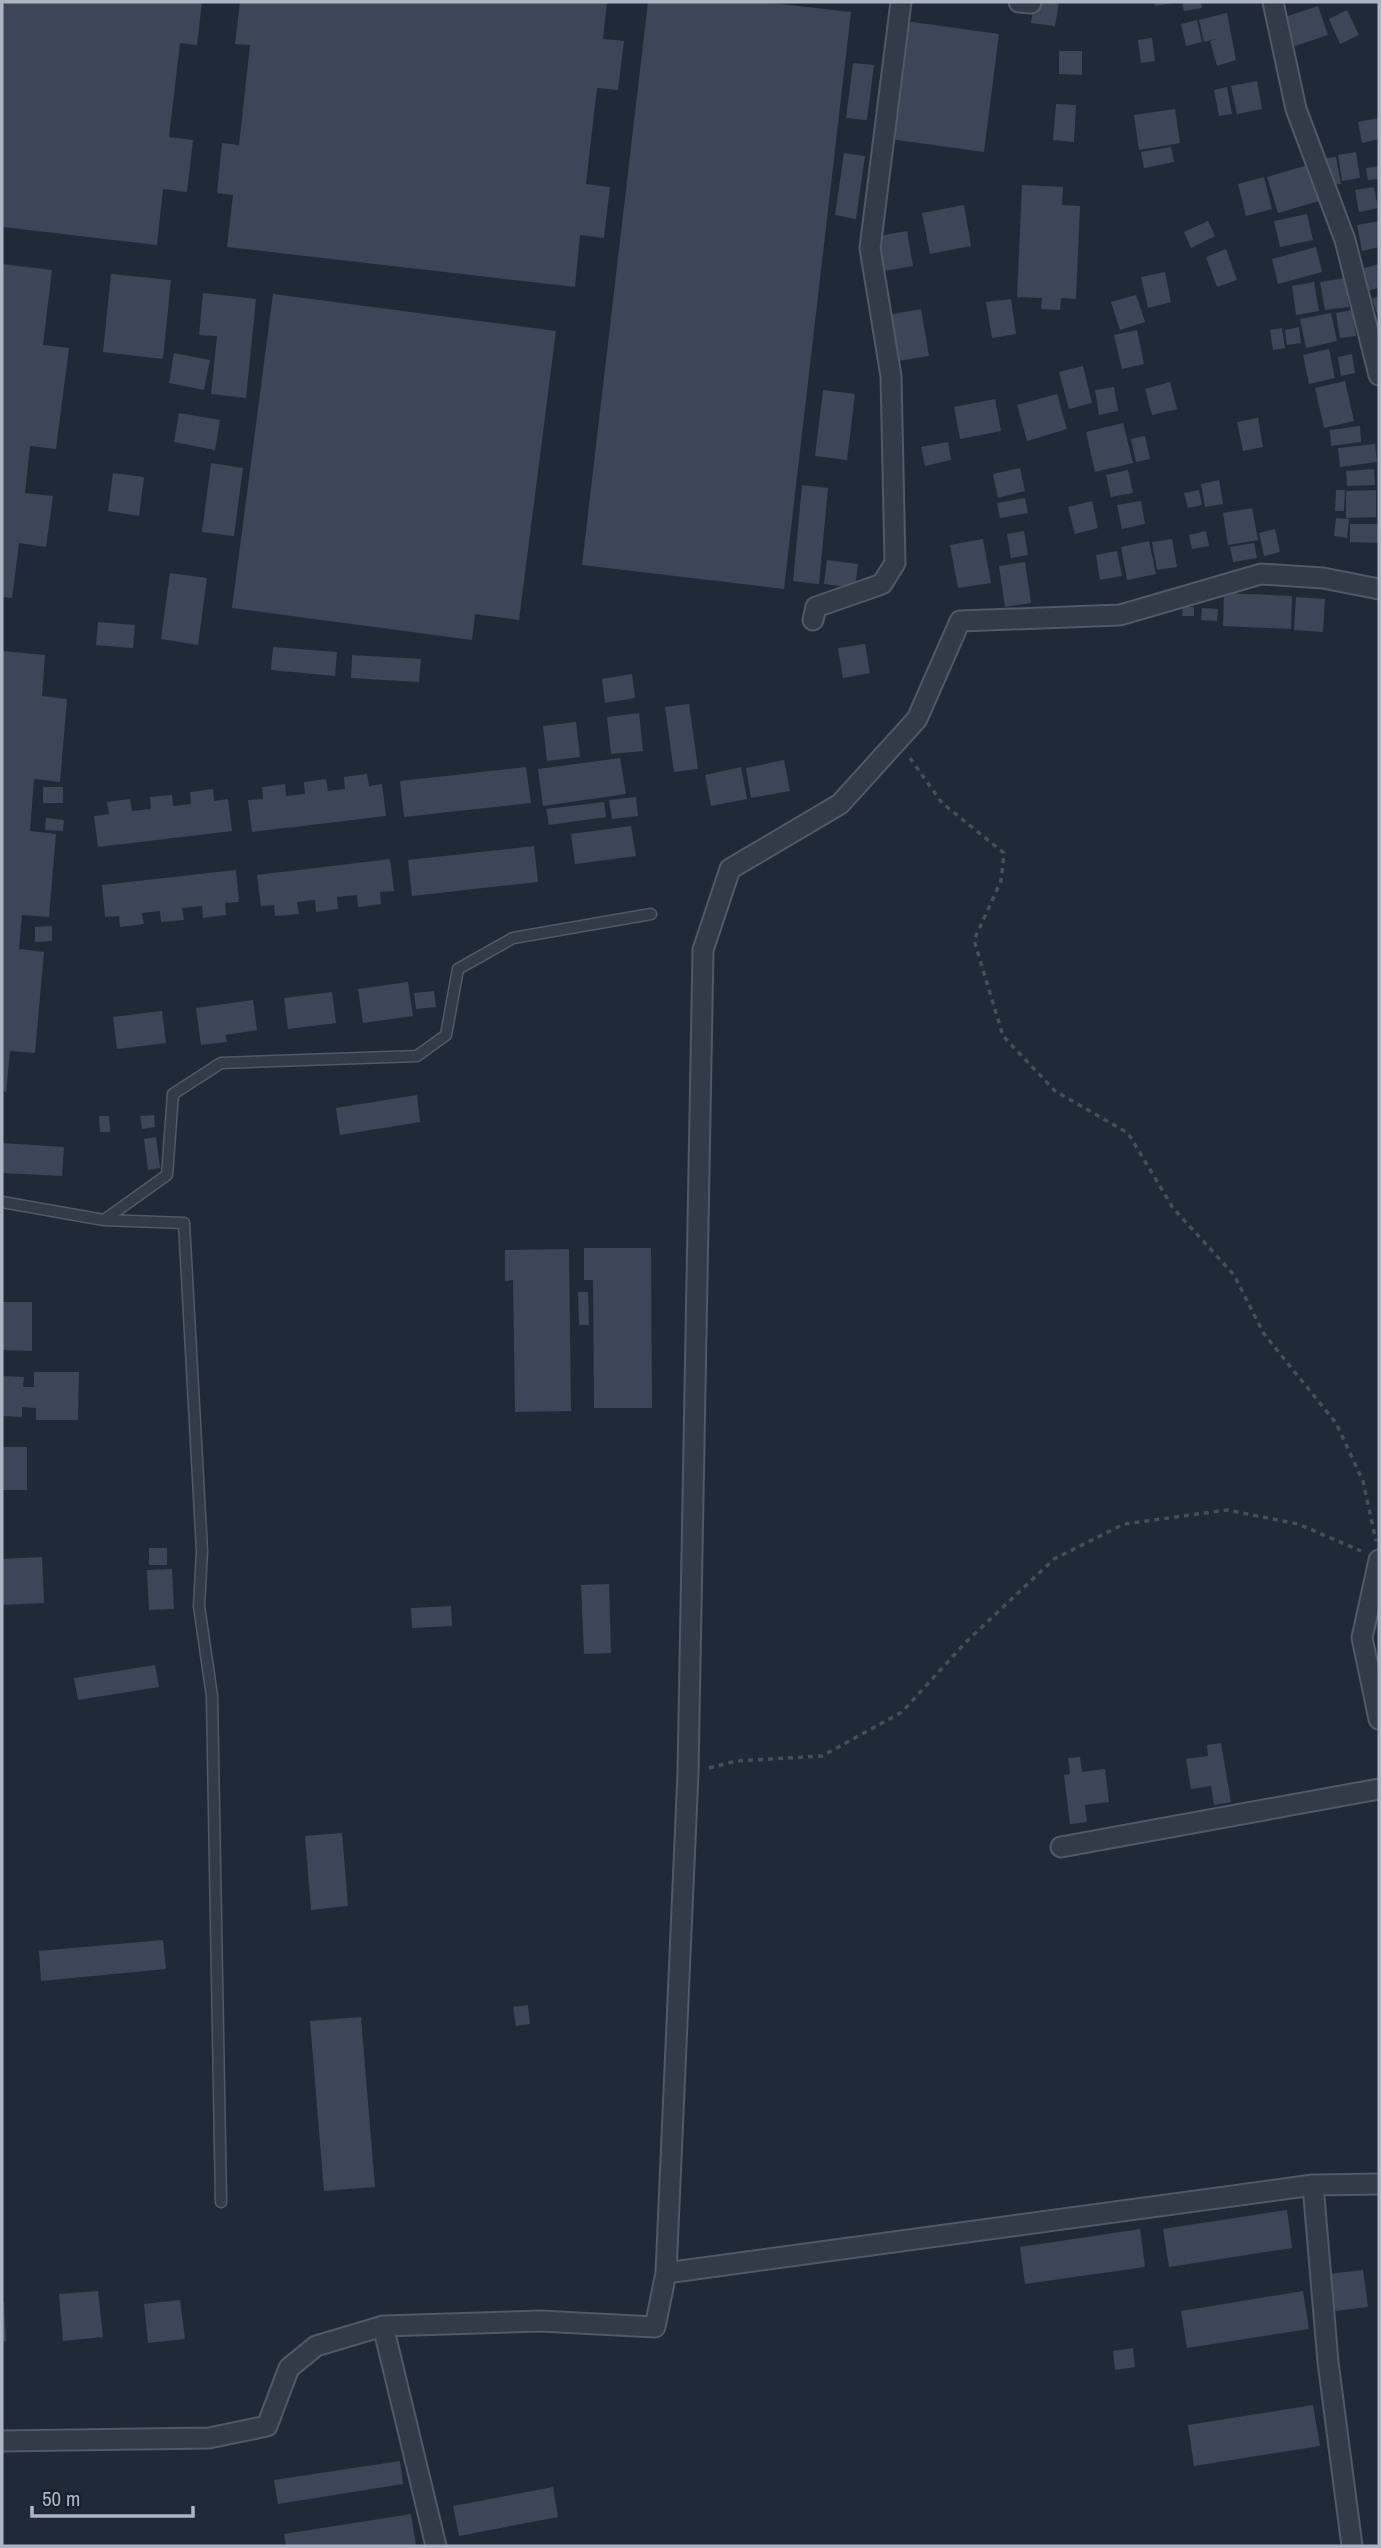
<svg xmlns="http://www.w3.org/2000/svg" width="1381" height="2548" font-family="'Archivo Narrow',sans-serif">
<style>
.building{fill:#3c4658}
.lines{fill:none;stroke-linecap:round;stroke-linejoin:round}
.service-casing{stroke:#515866;stroke-width:13}
.minor-casing{stroke:#515866;stroke-width:23}
.path{stroke:#3f5256;stroke-width:3.5;stroke-dasharray:5 5;stroke-linecap:butt}
.service{stroke:#333b48;stroke-width:10}
.minor{stroke:#333b48;stroke-width:19}
</style>
<rect width="100%" height="100%" fill="#202938"/>
<path class="building" d="M 2,2 L 202,2 L 197,45 L 180,43 L 169,137 L 193,140 L 187,192 L 163,189 L 157,245 L 2,227 Z
M 240,2 L 607,2 L 603,39 L 624,41 L 618,90 L 597,88 L 586,184 L 610,187 L 604,238 L 580,235 L 575,287 L 227,247 L 233,195 L 217,193 L 222,143 L 239,145 L 250,45 L 235,44 Z
M 648,2 L 764,2 L 851,12 L 784,589 L 582,565 Z
M 1034,2 L 1059,2 L 1055,26 L 1031,23 Z
M 1154,2 L 1172,2 L 1172,3 L 1155,6 Z
M 1182,2 L 1201,2 L 1202,8 L 1184,11 Z
M 1318,6 L 1328,35 L 1295,46 L 1285,17 Z
M 1347,10 L 1359,35 L 1340,44 L 1329,19 Z
M 1227,13 L 1236,60 L 1217,66 L 1210,41 L 1219,38 L 1204,42 L 1199,20 Z
M 1197,20 L 1202,42 L 1186,46 L 1181,24 Z
M 905,21 L 999,34 L 984,152 L 890,139 Z
M 1152,38 L 1155,61 L 1141,63 L 1138,40 Z
M 1059,51 L 1082,51 L 1082,75 L 1059,74 Z
M 853,63 L 874,65 L 867,120 L 846,118 Z
M 1257,81 L 1262,109 L 1237,114 L 1231,86 Z
M 1227,87 L 1232,114 L 1219,116 L 1214,90 Z
M 1056,104 L 1076,105 L 1074,142 L 1053,140 Z
M 1175,109 L 1180,143 L 1139,150 L 1134,115 Z
M 1379,118 L 1379,139 L 1362,143 L 1358,122 Z
M 1171,147 L 1174,162 L 1144,168 L 1141,152 Z
M 1356,152 L 1360,178 L 1342,181 L 1338,155 Z
M 844,153 L 865,156 L 856,219 L 835,215 Z
M 1336,157 L 1341,184 L 1332,185 L 1326,158 Z
M 1308,165 L 1319,201 L 1278,213 L 1267,177 Z
M 1379,166 L 1379,179 L 1368,180 L 1366,168 Z
M 1264,177 L 1272,209 L 1246,216 L 1238,184 Z
M 1022,185 L 1063,187 L 1062,205 L 1080,206 L 1076,299 L 1061,298 L 1060,310 L 1041,309 L 1042,298 L 1017,297 Z
M 1374,187 L 1378,208 L 1359,212 L 1355,190 Z
M 964,205 L 971,246 L 930,254 L 922,213 Z
M 1307,214 L 1313,240 L 1280,247 L 1274,221 Z
M 1208,221 L 1215,236 L 1191,248 L 1184,232 Z
M 1379,221 L 1379,247 L 1362,251 L 1357,225 Z
M 907,231 L 913,266 L 884,271 L 879,236 Z
M 1316,247 L 1322,272 L 1278,284 L 1272,259 Z
M 1226,249 L 1237,280 L 1217,287 L 1206,257 Z
M 2,264 L 52,270 L 43,345 L 69,348 L 56,449 L 30,446 L 25,493 L 53,496 L 46,547 L 19,543 L 12,598 L 2,597 Z
M 1379,264 L 1379,288 L 1366,291 L 1361,269 Z
M 1165,272 L 1171,302 L 1148,308 L 1141,277 Z
M 111,274 L 171,280 L 163,359 L 103,352 Z
M 1345,278 L 1349,307 L 1325,310 L 1320,282 Z
M 1314,282 L 1319,311 L 1296,315 L 1292,286 Z
M 203,293 L 256,299 L 246,398 L 211,394 L 217,336 L 199,335 Z
M 273,294 L 556,331 L 519,620 L 475,614 L 472,640 L 232,608 Z
M 1136,295 L 1145,322 L 1120,330 L 1111,302 Z
M 1379,296 L 1379,319 L 1372,299 Z
M 1011,299 L 1016,334 L 992,338 L 986,302 Z
M 921,309 L 929,356 L 892,362 L 883,316 Z
M 1352,310 L 1356,336 L 1340,338 L 1336,313 Z
M 1331,313 L 1337,341 L 1306,348 L 1300,319 Z
M 1299,327 L 1301,343 L 1287,345 L 1285,330 Z
M 1282,328 L 1285,348 L 1273,350 L 1270,330 Z
M 1137,330 L 1144,364 L 1122,369 L 1114,335 Z
M 1329,349 L 1335,378 L 1309,384 L 1303,355 Z
M 174,353 L 210,360 L 204,390 L 169,383 Z
M 1352,354 L 1355,373 L 1341,376 L 1338,357 Z
M 1083,366 L 1092,403 L 1069,409 L 1059,372 Z
M 1345,381 L 1354,421 L 1324,428 L 1315,388 Z
M 1170,382 L 1177,409 L 1152,415 L 1145,389 Z
M 1114,387 L 1118,411 L 1099,415 L 1095,390 Z
M 823,390 L 855,394 L 847,460 L 815,456 Z
M 1057,394 L 1067,429 L 1027,441 L 1017,405 Z
M 995,399 L 1001,431 L 960,439 L 954,407 Z
M 179,413 L 220,420 L 215,450 L 174,442 Z
M 1258,418 L 1263,447 L 1243,451 L 1237,422 Z
M 1123,423 L 1133,463 L 1095,472 L 1086,432 Z
M 1360,426 L 1361,442 L 1331,446 L 1330,430 Z
M 1145,436 L 1150,459 L 1136,462 L 1131,439 Z
M 948,442 L 951,460 L 925,466 L 921,447 Z
M 1375,444 L 1377,462 L 1340,467 L 1338,448 Z
M 211,463 L 243,468 L 234,536 L 202,532 Z
M 1020,468 L 1025,491 L 998,498 L 993,474 Z
M 1374,469 L 1375,485 L 1347,486 L 1346,471 Z
M 1128,470 L 1133,493 L 1111,497 L 1106,475 Z
M 113,473 L 144,477 L 139,516 L 108,511 Z
M 1219,480 L 1223,504 L 1205,507 L 1201,484 Z
M 802,485 L 828,488 L 819,584 L 793,581 Z
M 1199,490 L 1202,505 L 1188,508 L 1184,493 Z
M 1336,490 L 1345,490 L 1344,511 L 1335,511 Z
M 1376,490 L 1376,517 L 1346,518 L 1346,491 Z
M 1025,498 L 1028,513 L 1000,518 L 997,503 Z
M 1092,501 L 1098,528 L 1075,534 L 1068,507 Z
M 1141,501 L 1145,524 L 1122,529 L 1117,505 Z
M 1252,508 L 1258,540 L 1228,545 L 1223,513 Z
M 1336,518 L 1349,519 L 1347,538 L 1334,536 Z
M 1350,524 L 1379,524 L 1379,543 L 1350,542 Z
M 1275,529 L 1280,552 L 1264,556 L 1259,533 Z
M 1024,531 L 1028,555 L 1011,558 L 1007,534 Z
M 1206,531 L 1209,546 L 1192,549 L 1189,535 Z
M 983,539 L 991,583 L 958,588 L 950,545 Z
M 1172,539 L 1177,567 L 1157,570 L 1152,542 Z
M 1149,541 L 1156,574 L 1127,580 L 1121,547 Z
M 1254,543 L 1257,558 L 1233,562 L 1230,547 Z
M 1117,551 L 1122,576 L 1100,580 L 1096,555 Z
M 827,560 L 858,564 L 855,588 L 824,584 Z
M 1025,562 L 1031,603 L 1005,607 L 999,566 Z
M 170,573 L 207,578 L 198,645 L 161,639 Z
M 1224,593 L 1292,596 L 1291,629 L 1223,626 Z
M 1296,597 L 1325,599 L 1323,632 L 1294,630 Z
M 1183,607 L 1194,607 L 1194,616 L 1182,616 Z
M 1202,608 L 1218,609 L 1217,621 L 1201,620 Z
M 98,622 L 135,625 L 133,648 L 96,645 Z
M 865,644 L 870,673 L 843,678 L 838,648 Z
M 273,647 L 337,652 L 335,676 L 271,670 Z
M 2,651 L 45,655 L 42,696 L 67,699 L 60,782 L 34,779 L 30,831 L 56,834 L 49,917 L 22,915 L 19,949 L 44,952 L 35,1053 L 10,1051 L 6,1092 L 2,1091 Z
M 352,655 L 421,659 L 419,682 L 351,678 Z
M 632,674 L 635,698 L 605,703 L 602,679 Z
M 689,704 L 698,769 L 674,772 L 665,707 Z
M 639,713 L 643,751 L 611,754 L 607,717 Z
M 576,722 L 580,757 L 547,761 L 543,726 Z
M 620,758 L 626,794 L 543,806 L 538,769 Z
M 784,760 L 790,791 L 751,798 L 746,768 Z
M 526,767 L 531,803 L 404,817 L 400,781 Z
M 741,767 L 747,799 L 711,806 L 705,775 Z
M 367,774 L 369,786 L 382,784 L 386,816 L 252,832 L 248,800 L 263,799 L 262,787 L 285,784 L 286,796 L 305,794 L 304,782 L 326,779 L 328,791 L 345,789 L 344,777 Z
M 43,787 L 63,787 L 63,803 L 43,803 Z
M 213,789 L 214,801 L 228,799 L 232,831 L 98,847 L 94,816 L 109,814 L 107,802 L 130,799 L 132,811 L 151,809 L 150,797 L 172,795 L 173,806 L 191,804 L 190,792 Z
M 636,797 L 638,816 L 612,819 L 609,800 Z
M 604,802 L 606,817 L 549,825 L 546,809 Z
M 46,818 L 64,820 L 63,831 L 45,830 Z
M 631,826 L 636,856 L 575,864 L 571,834 Z
M 534,846 L 538,882 L 412,896 L 408,860 Z
M 390,859 L 394,891 L 380,892 L 381,904 L 358,907 L 357,895 L 337,897 L 338,909 L 316,912 L 315,900 L 297,902 L 299,914 L 275,916 L 274,905 L 261,906 L 257,875 Z
M 236,870 L 239,902 L 225,903 L 226,915 L 203,918 L 202,906 L 182,908 L 184,920 L 161,922 L 160,911 L 142,913 L 144,924 L 120,927 L 119,916 L 105,917 L 102,885 Z
M 52,926 L 52,941 L 35,942 L 35,927 Z
M 408,982 L 413,1016 L 363,1023 L 358,989 Z
M 434,991 L 436,1007 L 416,1009 L 414,993 Z
M 332,992 L 336,1023 L 288,1029 L 284,998 Z
M 253,1000 L 257,1030 L 225,1035 L 227,1042 L 201,1045 L 196,1008 Z
M 162,1011 L 166,1043 L 117,1049 L 113,1017 Z
M 417,1095 L 420,1122 L 340,1135 L 336,1108 Z
M 154,1115 L 155,1127 L 142,1129 L 140,1116 Z
M 99,1116 L 109,1116 L 110,1132 L 100,1132 Z
M 156,1137 L 160,1168 L 148,1170 L 144,1139 Z
M 2,1143 L 64,1147 L 62,1176 L 2,1173 Z
M 584,1248 L 651,1248 L 652,1408 L 594,1408 L 593,1280 L 584,1280 Z
M 569,1249 L 571,1411 L 515,1412 L 513,1280 L 505,1281 L 505,1250 Z
M 578,1292 L 588,1292 L 589,1325 L 579,1325 Z
M 2,1302 L 32,1302 L 32,1351 L 2,1350 Z
M 34,1372 L 79,1372 L 78,1420 L 36,1420 L 36,1408 L 22,1407 L 22,1417 L 2,1416 L 2,1376 L 24,1377 L 23,1387 L 34,1387 Z
M 2,1447 L 27,1447 L 27,1490 L 2,1490 Z
M 149,1548 L 167,1548 L 167,1565 L 149,1565 Z
M 42,1557 L 44,1603 L 2,1605 L 2,1559 Z
M 172,1569 L 174,1609 L 149,1610 L 147,1570 Z
M 609,1584 L 611,1653 L 584,1654 L 581,1585 Z
M 451,1606 L 452,1626 L 412,1628 L 411,1608 Z
M 155,1665 L 159,1687 L 78,1700 L 74,1678 Z
M 1221,1743 L 1231,1802 L 1214,1805 L 1211,1786 L 1191,1789 L 1186,1759 L 1208,1756 L 1207,1745 Z
M 1080,1757 L 1082,1772 L 1105,1769 L 1109,1802 L 1085,1805 L 1087,1822 L 1070,1824 L 1064,1775 L 1070,1774 L 1068,1758 Z
M 342,1833 L 348,1906 L 311,1910 L 305,1836 Z
M 163,1940 L 166,1969 L 41,1981 L 39,1951 Z
M 528,2005 L 530,2024 L 516,2026 L 513,2007 Z
M 361,2017 L 375,2187 L 324,2191 L 310,2021 Z
M 1287,2210 L 1292,2248 L 1169,2267 L 1163,2229 Z
M 1140,2229 L 1145,2267 L 1025,2284 L 1020,2247 Z
M 1363,2270 L 1368,2307 L 1334,2311 L 1329,2274 Z
M 98,2291 L 103,2337 L 63,2341 L 59,2294 Z
M 1303,2291 L 1309,2329 L 1187,2348 L 1181,2311 Z
M 180,2300 L 185,2339 L 148,2343 L 144,2304 Z
M 2,2302 L 4,2302 L 6,2341 L 2,2342 Z
M 1133,2348 L 1135,2367 L 1115,2370 L 1113,2351 Z
M 1313,2405 L 1320,2446 L 1194,2466 L 1188,2425 Z
M 400,2461 L 403,2484 L 278,2504 L 274,2480 Z
M 553,2487 L 558,2517 L 459,2536 L 453,2506 Z
M 411,2514 L 416,2546 L 286,2546 L 284,2534 Z"/>
<g class="lines">
<defs>
<path id="service" d="M 2,1202 L 104,1220 L 167,1175 L 173,1094 L 221,1063 L 417,1056 L 446,1035 L 458,969 L 513,938 L 651,914
M 104,1220 L 184,1223 L 202,1551 L 199,1606 L 212,1696 L 221,2202"/>
<path id="minor" d="M 1019,2 L 1031,3
M 1273,2 L 1296,109 L 1345,240 L 1379,375
M 813,620 L 816,607 L 882,584 L 895,563 L 891,376 L 870,248 L 901,2
M 1379,1560 L 1362,1638 L 1379,1719
M 1061,1847 L 1379,1789
M 666,2273 L 688,1773 L 703,950 L 730,869 L 840,804 L 917,719 L 960,621 L 1120,615 L 1261,574 L 1323,578 L 1379,589
M 383,2326 L 436,2546
M 2,2441 L 209,2438 L 267,2426 L 289,2368 L 316,2346 L 383,2326 L 540,2321 L 655,2327 L 666,2273 L 1313,2185
M 1352,2546 L 1328,2362 L 1313,2185 L 1379,2184"/>
</defs>
<use href="#service" class="service-casing"/>
<use href="#minor" class="minor-casing"/>
<path class="path" d="M 910,758 L 942,803 L 1004,853 L 1001,881 L 974,940 L 1003,1036 L 1055,1091 L 1128,1133 L 1173,1208 L 1234,1275 L 1264,1334 L 1336,1423 L 1363,1481 L 1376,1541
M 709,1768 L 736,1761 L 822,1756 L 902,1712 L 966,1642 L 1054,1559 L 1124,1524 L 1227,1510 L 1298,1524 L 1361,1551"/>
<use href="#service" class="service"/>
<use href="#minor" class="minor"/>
</g>
<rect width="1381" height="2548" fill="none" stroke="#adb5c5" stroke-width="7"/>
<path d="M32 2506v10h161v-10" fill="none" stroke="#adb5c5" stroke-width="3.5"/>
<text x="42" y="2506" font-size="21" fill="#adb5c5" stroke="#19202d" stroke-width="5" paint-order="stroke">50 m</text>
</svg>
